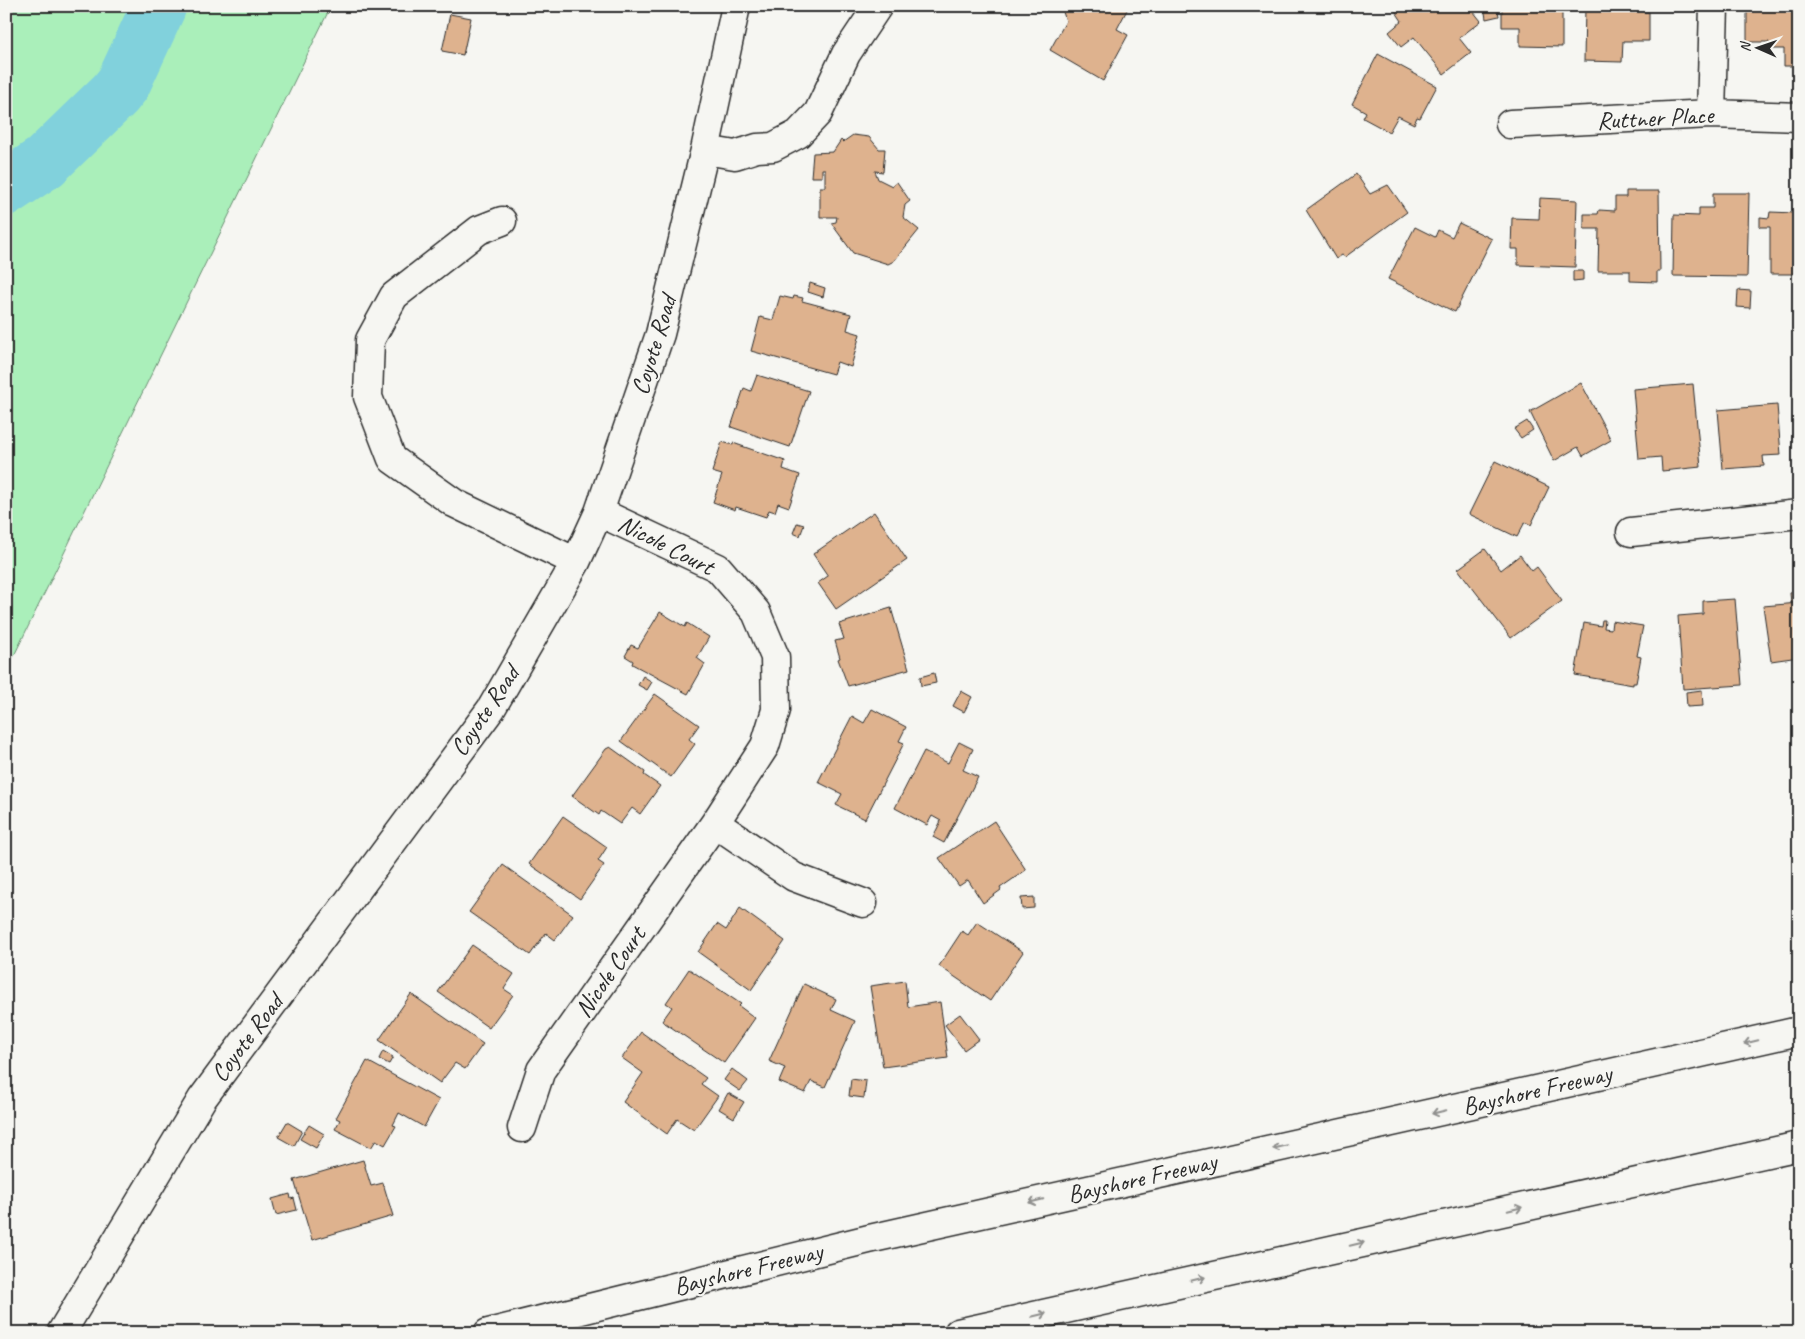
<svg xmlns="http://www.w3.org/2000/svg" width="1805" height="1339" font-family="Caveat,sans-serif">
<style>
.green{fill:#aaefba;stroke:#6a8d72}
.lines{fill:none;stroke-linecap:round;stroke-linejoin:round}
.river{stroke:#81d1dc;stroke-width:55}
.building{fill:#deb28e;stroke:#2b2b2b}
.minor-casing{stroke:#2b2b2b;stroke-width:31}
.highway-casing{stroke:#2b2b2b;stroke-width:31}
.minor{stroke:#f6f6f2;stroke-width:28}
.highway{stroke:#f6f6f2;stroke-width:28}
.oneway{stroke:#90908e}
.labels{text-anchor:middle;dominant-baseline:central;stroke-width:4;stroke-linejoin:round;paint-order:stroke}
.street-label{font-size:25px;fill:#2b2b2b;stroke:#f6f6f2}
</style>
<rect width="100%" height="100%" fill="#f6f6f2"/>
<filter id="ink" filterUnits="userSpaceOnUse"><feTurbulence type="fractalNoise" baseFrequency=".02" numOctaves="2"/><feDisplacementMap in="SourceGraphic" scale="10" xChannelSelector="R" yChannelSelector="G"/><feConvolveMatrix kernelMatrix="1 2 1 2 8 2 1 2 1" color-interpolation-filters="sRGB"/></filter>
<g filter="url(#ink)">
<path class="green" d="M 6,6 L 331,6 L 6,672 Z"/>
<g class="lines">
<path class="river" d="M 6,188 L 45,162 L 115,94 L 123,84 L 159,6"/>
</g>
<path class="building" d="M 1061,6 L 1129,6 L 1117,29 L 1128,35 L 1103,81 L 1050,50 L 1066,21 Z
M 1392,6 L 1469,6 L 1481,21 L 1459,38 L 1471,53 L 1444,74 L 1414,37 L 1401,47 L 1389,32 L 1402,21 Z
M 1484,6 L 1497,6 L 1499,16 L 1486,19 Z
M 1502,6 L 1562,6 L 1562,47 L 1520,46 L 1520,27 L 1502,27 Z
M 1585,6 L 1643,6 L 1643,12 L 1649,12 L 1649,41 L 1623,41 L 1622,62 L 1584,61 Z
M 1747,6 L 1799,6 L 1799,66 L 1784,66 L 1784,49 L 1769,49 L 1769,42 L 1747,42 Z
M 450,14 L 471,18 L 463,55 L 442,51 Z
M 1378,54 L 1437,86 L 1420,118 L 1417,117 L 1414,124 L 1398,116 L 1389,132 L 1363,118 L 1366,112 L 1352,104 Z
M 853,135 L 869,137 L 879,149 L 885,149 L 883,172 L 875,171 L 878,179 L 892,186 L 897,182 L 910,201 L 905,205 L 903,217 L 919,230 L 894,261 L 888,264 L 853,253 L 831,223 L 836,222 L 837,217 L 820,217 L 820,187 L 825,187 L 825,169 L 822,169 L 822,177 L 811,177 L 813,153 L 833,152 L 841,140 L 843,142 Z
M 1356,174 L 1370,194 L 1388,185 L 1407,212 L 1345,257 L 1342,255 L 1336,259 L 1306,210 Z
M 1626,191 L 1659,191 L 1660,271 L 1657,271 L 1657,282 L 1630,281 L 1630,271 L 1598,271 L 1599,229 L 1584,229 L 1584,214 L 1598,214 L 1599,210 L 1615,211 L 1615,197 L 1626,197 Z
M 1713,193 L 1749,193 L 1747,277 L 1673,276 L 1674,215 L 1699,216 L 1699,208 L 1713,208 Z
M 1798,194 L 1799,194 L 1799,285 L 1798,274 L 1770,274 L 1770,227 L 1760,227 L 1760,217 L 1769,218 L 1770,212 L 1795,213 Z
M 1540,198 L 1577,200 L 1575,267 L 1518,265 L 1518,249 L 1511,249 L 1512,218 L 1539,219 Z
M 1459,223 L 1492,239 L 1455,312 L 1388,279 L 1415,227 L 1435,237 L 1438,230 L 1452,237 Z
M 1573,271 L 1583,271 L 1583,280 L 1573,281 Z
M 810,283 L 825,288 L 823,297 L 808,292 Z
M 1738,290 L 1751,291 L 1750,308 L 1737,307 Z
M 780,296 L 793,299 L 794,296 L 803,298 L 802,301 L 851,314 L 847,330 L 860,334 L 851,367 L 837,362 L 833,374 L 751,351 L 760,317 L 773,320 Z
M 757,375 L 809,391 L 790,447 L 731,427 L 744,388 L 751,391 Z
M 1799,376 L 1799,447 L 1794,397 L 1798,397 L 1795,377 Z
M 1581,383 L 1611,440 L 1583,456 L 1578,447 L 1554,461 L 1530,412 Z
M 1693,384 L 1701,467 L 1662,471 L 1661,457 L 1639,459 L 1633,389 Z
M 1777,405 L 1781,455 L 1763,456 L 1764,466 L 1723,469 L 1718,410 Z
M 1527,421 L 1533,430 L 1521,438 L 1514,429 Z
M 722,442 L 733,445 L 733,443 L 785,461 L 783,469 L 800,475 L 789,507 L 778,503 L 775,512 L 769,510 L 766,517 L 736,507 L 735,510 L 713,502 L 722,475 L 712,472 Z
M 1495,461 L 1549,487 L 1531,525 L 1525,522 L 1517,537 L 1469,514 Z
M 874,512 L 907,560 L 836,609 L 818,583 L 828,576 L 813,554 Z
M 797,523 L 804,525 L 800,536 L 793,533 Z
M 1485,549 L 1501,570 L 1520,555 L 1532,571 L 1537,567 L 1562,601 L 1511,638 L 1458,569 Z
M 1799,592 L 1799,603 L 1791,603 L 1790,593 Z
M 1735,599 L 1742,685 L 1683,689 L 1678,616 L 1703,614 L 1703,601 Z
M 1799,603 L 1799,657 L 1771,661 L 1763,606 Z
M 891,608 L 909,669 L 848,686 L 838,659 L 840,658 L 835,641 L 844,639 L 839,624 Z
M 660,612 L 685,627 L 687,623 L 709,637 L 697,658 L 705,664 L 688,694 L 632,664 L 633,661 L 625,656 L 631,645 L 638,648 Z
M 1602,620 L 1605,620 L 1604,628 L 1611,629 L 1612,621 L 1643,626 L 1637,656 L 1641,657 L 1636,683 L 1633,683 L 1633,685 L 1575,675 L 1584,623 L 1601,626 Z
M 934,673 L 936,683 L 921,686 L 920,677 Z
M 643,676 L 652,682 L 647,690 L 638,685 Z
M 1702,690 L 1703,706 L 1687,707 L 1686,692 Z
M 961,691 L 972,697 L 964,712 L 953,706 Z
M 655,694 L 699,725 L 689,739 L 695,744 L 671,777 L 621,741 Z
M 872,709 L 906,727 L 899,741 L 904,743 L 865,819 L 836,805 L 842,794 L 818,782 L 852,716 L 864,723 Z
M 959,742 L 973,749 L 963,770 L 978,777 L 944,843 L 933,837 L 941,821 L 932,816 L 927,825 L 895,808 L 924,751 L 948,763 Z
M 610,747 L 645,772 L 644,775 L 660,786 L 640,814 L 632,808 L 620,824 L 601,811 L 599,815 L 572,796 L 606,749 Z
M 563,816 L 607,847 L 598,861 L 604,865 L 580,899 L 529,864 Z
M 994,821 L 1026,870 L 1000,888 L 1001,890 L 983,903 L 968,880 L 959,886 L 939,858 Z
M 503,865 L 573,915 L 555,940 L 546,933 L 530,955 L 469,912 Z
M 1034,897 L 1034,908 L 1022,909 L 1021,898 Z
M 740,908 L 785,941 L 751,990 L 698,952 L 717,924 L 726,930 Z
M 977,922 L 1023,952 L 990,1001 L 939,966 L 962,931 L 968,935 Z
M 472,945 L 514,974 L 504,989 L 513,995 L 489,1028 L 438,992 Z
M 689,969 L 741,1004 L 739,1006 L 755,1018 L 724,1063 L 662,1021 L 672,1007 L 666,1003 Z
M 905,981 L 908,1007 L 940,1002 L 948,1058 L 883,1067 L 870,986 Z
M 804,984 L 836,999 L 831,1010 L 855,1021 L 825,1087 L 811,1081 L 805,1093 L 779,1082 L 785,1068 L 769,1061 Z
M 411,994 L 483,1044 L 465,1069 L 455,1063 L 440,1083 L 379,1040 Z
M 960,1014 L 979,1039 L 964,1050 L 945,1025 Z
M 641,1032 L 706,1078 L 701,1084 L 718,1096 L 694,1130 L 677,1119 L 667,1134 L 623,1102 L 643,1073 L 622,1058 Z
M 383,1051 L 393,1057 L 389,1064 L 379,1059 Z
M 367,1061 L 439,1100 L 424,1127 L 399,1113 L 393,1125 L 396,1126 L 385,1145 L 376,1140 L 371,1148 L 335,1129 L 340,1120 L 336,1118 Z
M 732,1069 L 748,1081 L 740,1091 L 724,1080 Z
M 851,1079 L 866,1081 L 864,1098 L 849,1096 Z
M 728,1093 L 744,1102 L 734,1118 L 719,1109 Z
M 287,1122 L 302,1131 L 294,1146 L 278,1137 Z
M 309,1125 L 324,1134 L 316,1148 L 300,1139 Z
M 363,1160 L 371,1186 L 383,1183 L 393,1216 L 312,1240 L 294,1180 Z
M 290,1194 L 291,1199 L 294,1198 L 297,1210 L 276,1215 L 272,1199 Z"/>
<g class="lines">
<defs>
<path id="minor" d="M 1711,114 L 1714,6
M 1510,124 L 1711,114 L 1799,117
M 705,150 L 735,155 L 757,148 L 773,147 L 798,134 L 818,113 L 846,54 L 878,6
M 502,221 L 479,230 L 394,296 L 370,340 L 368,397 L 392,459 L 454,503 L 576,562
M 1631,532 L 1799,514
M 715,823 L 794,877 L 863,903
M 522,1128 L 541,1070 L 715,823 L 765,746 L 776,710 L 775,657 L 756,612 L 718,568 L 599,512
M 61,1333 L 202,1099 L 491,709 L 576,562 L 599,512 L 660,334 L 705,150 L 736,6"/>
<path id="highway" d="M 488,1333 L 869,1239 L 1799,1031
M 958,1333 L 1799,1146"/>
</defs>
<use href="#minor" class="minor-casing"/>
<use href="#highway" class="highway-casing"/>
<use href="#minor" class="minor"/>
<use href="#highway" class="highway"/>
</g>
<defs><path id="oneway-shaft" d="M-6 0H5M1.5-3L5.5 0L1.5 3" fill="none" stroke-width="1.6" stroke-linecap="round" stroke-linejoin="round" transform="scale(1.25)"/></defs>
<g class="oneway">
<use href="#oneway-shaft" transform="translate(1751 1042) rotate(167)"/>
<use href="#oneway-shaft" transform="translate(1439 1112) rotate(167)"/>
<use href="#oneway-shaft" transform="translate(1280 1147) rotate(167)"/>
<use href="#oneway-shaft" transform="translate(1036 1201) rotate(167)"/>
<use href="#oneway-shaft" transform="translate(1515 1209) rotate(-13)"/>
<use href="#oneway-shaft" transform="translate(1357 1244) rotate(-13)"/>
<use href="#oneway-shaft" transform="translate(1198 1279) rotate(-13)"/>
<use href="#oneway-shaft" transform="translate(1039 1315) rotate(-13)"/>
</g>
</g>
<g class="labels">
<g class="street-label">
<text transform="translate(1655 118) rotate(-3)">Ruttner Place</text>
<text transform="translate(654 345) rotate(-73)">Coyote Road</text>
<text transform="translate(666 545) rotate(27)">Nicole Court</text>
<text transform="translate(485 711) rotate(-56)">Coyote Road</text>
<text transform="translate(610 972) rotate(-55)">Nicole Court</text>
<text transform="translate(247 1038) rotate(-53)">Coyote Road</text>
<text transform="translate(1537 1090) rotate(-13)">Bayshore Freeway</text>
<text transform="translate(1142 1178) rotate(-13)">Bayshore Freeway</text>
<text transform="translate(748 1269) rotate(-14)">Bayshore Freeway</text>
</g>
</g>
<rect width="1805" height="1339" fill="none" stroke="#f6f6f2" stroke-width="25"/>
<rect x="12" y="12" width="1780" height="1314" fill="none" stroke="#2b2b2b" stroke-width="2" filter="url(#ink)"/>
<g transform="translate(1758 48) rotate(272)" stroke="#f6f6f2" stroke-width="4" paint-order="stroke">
<path d="M0-4L9 19L0 12L-9 19Z" fill="#2b2b2b"/>
<text y="-8" font-size="14" font-weight="bold" text-anchor="middle" fill="#2b2b2b">N</text>
</g>
</svg>
